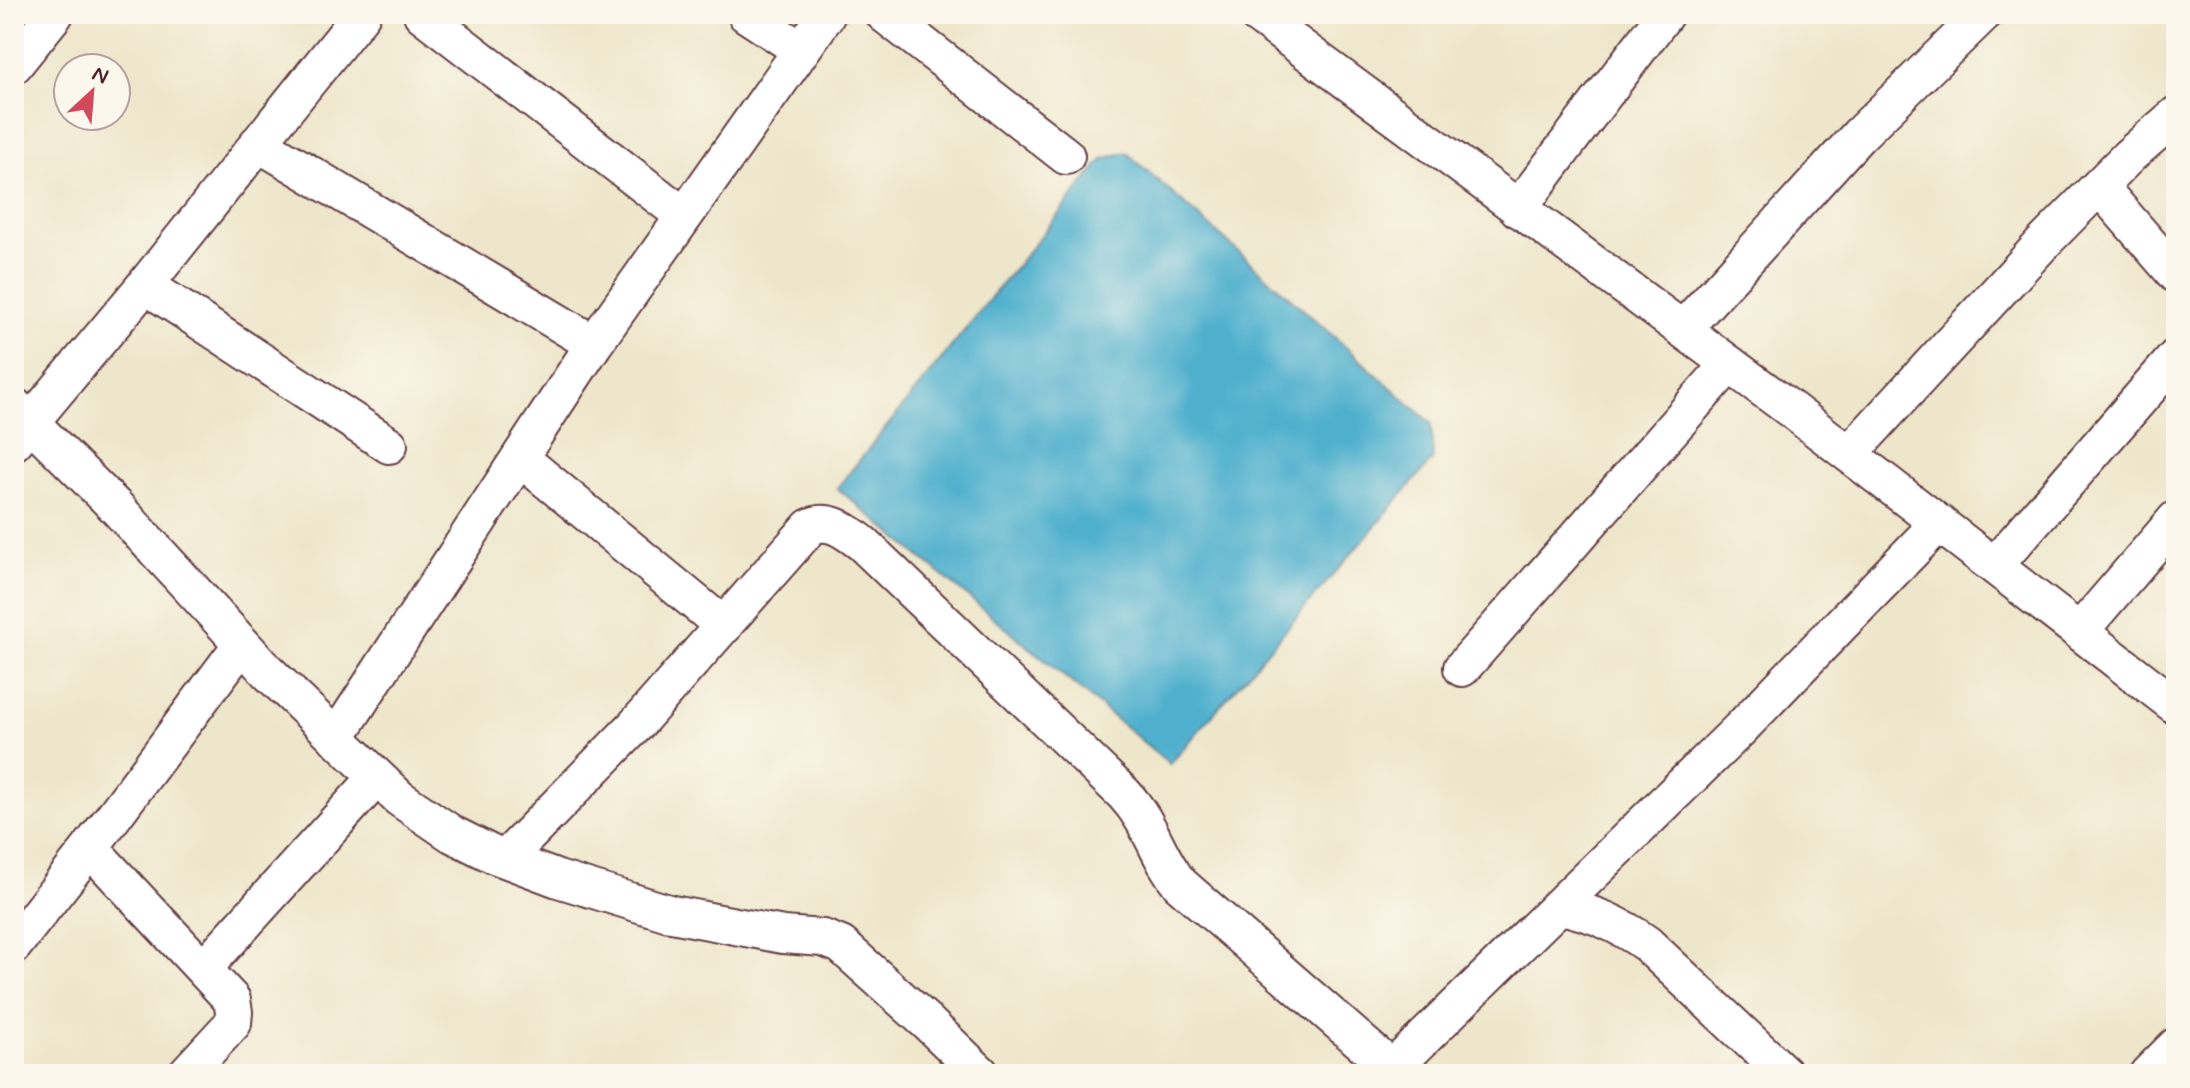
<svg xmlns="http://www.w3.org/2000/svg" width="2190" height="1088" font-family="Mynerve,sans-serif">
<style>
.water{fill:#4fb0ce;stroke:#4c687c;stroke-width:2}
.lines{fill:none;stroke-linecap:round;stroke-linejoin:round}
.minor-casing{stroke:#633d43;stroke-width:40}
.minor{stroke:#fff;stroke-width:36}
</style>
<rect width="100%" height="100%" fill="#fbf7ec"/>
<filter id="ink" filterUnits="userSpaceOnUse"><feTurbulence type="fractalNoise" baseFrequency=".0125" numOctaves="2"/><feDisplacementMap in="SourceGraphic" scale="16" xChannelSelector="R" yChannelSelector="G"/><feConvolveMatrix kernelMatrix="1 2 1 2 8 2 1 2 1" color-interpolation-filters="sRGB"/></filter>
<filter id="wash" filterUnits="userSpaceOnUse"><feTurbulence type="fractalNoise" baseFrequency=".006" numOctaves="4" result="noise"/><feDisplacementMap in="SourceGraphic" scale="32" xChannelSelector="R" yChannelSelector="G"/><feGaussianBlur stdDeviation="1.8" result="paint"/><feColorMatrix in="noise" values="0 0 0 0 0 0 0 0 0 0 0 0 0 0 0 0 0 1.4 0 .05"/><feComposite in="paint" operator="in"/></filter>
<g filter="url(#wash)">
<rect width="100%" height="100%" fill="#eee6ca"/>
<path class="water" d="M 1126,152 L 1431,423 L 1433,459 L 1170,764 L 837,488 L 1103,159 Z"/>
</g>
<g filter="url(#ink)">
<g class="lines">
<defs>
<path id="minor" d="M 422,14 L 684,216
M 746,14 L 801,50
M 884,14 L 1066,156
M 1256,14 L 1793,411 L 2176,706
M 14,65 L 55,14
M 258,143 L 594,344
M 2099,186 L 2176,275
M 1518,209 L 1665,14
M 145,285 L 389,445
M 1683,329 L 1859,135 L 1983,14
M 14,406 L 116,507 L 268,672 L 399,798 L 452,834 L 494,855 L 558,879 L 672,914 L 783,935 L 823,938 L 841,945 L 928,1023 L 981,1074
M 14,442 L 145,285 L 362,14
M 1849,454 L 2044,242 L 2129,156 L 2176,115
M 520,458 L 724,626
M 1995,565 L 2176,357
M 2080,631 L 2176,519
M 1462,668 L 1729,364
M 336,738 L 594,344 L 827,14
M 90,848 L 232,1000 L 234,1012 L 233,1023 L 186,1074
M 505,859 L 635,726 L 810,527 C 829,517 847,532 862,543 L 1124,794 C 1152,824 1156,855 1180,884 L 1398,1074
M 1560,906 C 1593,913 1619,924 1647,944 L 1785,1074
M 14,945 L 90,848 L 242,644
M 203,969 L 377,777
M 1392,1069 L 1739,730 L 1939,523
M 2148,1074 L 2176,1046"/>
</defs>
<use href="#minor" class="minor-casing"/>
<use href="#minor" class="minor"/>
</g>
</g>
<rect width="2190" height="1088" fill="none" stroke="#fbf7ec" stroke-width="48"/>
<g transform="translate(92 92) rotate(26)"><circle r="38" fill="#fbf7ec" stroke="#b4a19f" stroke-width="2"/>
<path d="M0-6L14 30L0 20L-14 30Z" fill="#d1495b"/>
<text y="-12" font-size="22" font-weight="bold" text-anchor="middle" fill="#4a1f2b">N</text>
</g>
</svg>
